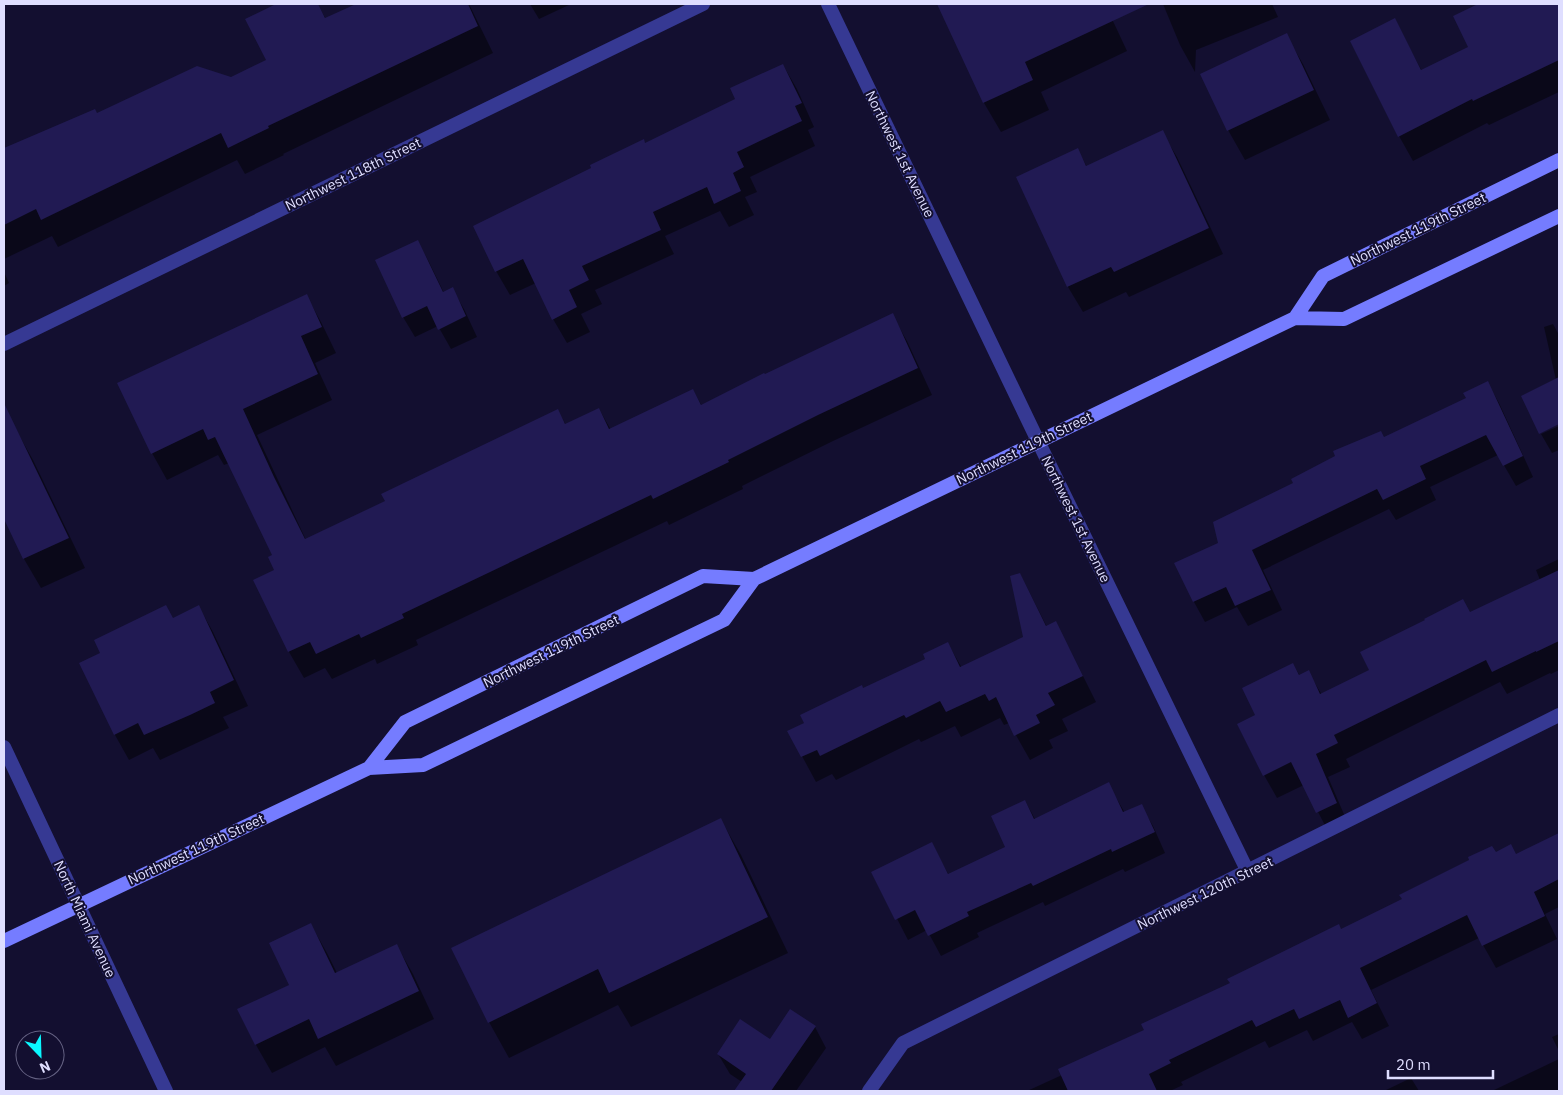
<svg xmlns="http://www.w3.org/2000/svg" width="1563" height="1095" font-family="'IBM Plex Sans',sans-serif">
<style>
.shadow{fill:#0007}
.building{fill:#211a53}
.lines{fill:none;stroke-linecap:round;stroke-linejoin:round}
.minor{stroke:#363993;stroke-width:14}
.tertiary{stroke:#363993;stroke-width:14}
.secondary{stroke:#757cff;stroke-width:14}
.labels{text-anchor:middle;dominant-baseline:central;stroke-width:4;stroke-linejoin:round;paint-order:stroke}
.street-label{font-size:14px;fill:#dfdeff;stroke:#130f30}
</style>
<rect width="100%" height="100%" fill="#130f30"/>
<path class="shadow" d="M 279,4 L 317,4 L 326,19 L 359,4 L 469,4 L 493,53 L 283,154 L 284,155 L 245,174 L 237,160 L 58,247 L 52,236 L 4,259 L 4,149 L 94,111 L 96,114 L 231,78 L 267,61 L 247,19 Z
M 530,4 L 571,4 L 539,19 Z
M 938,4 L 1105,4 L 1127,51 L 1041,92 L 1049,110 L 1001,132 L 984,103 Z
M 1163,4 L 1274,4 L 1272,4 L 1278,17 L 1196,50 L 1195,72 L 1180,45 Z
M 1481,4 L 1559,4 L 1559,92 L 1489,125 L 1487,123 L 1413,161 L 1399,136 L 1394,20 L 1422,71 L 1470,47 L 1454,16 Z
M 1286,35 L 1303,64 L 1330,120 L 1245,160 L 1228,130 L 1202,75 Z
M 783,65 L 797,89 L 814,127 L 808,130 L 815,146 L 750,177 L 757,192 L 745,197 L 754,215 L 729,227 L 720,211 L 665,236 L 674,254 L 595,290 L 602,304 L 581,314 L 590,332 L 567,343 L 553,319 L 536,283 L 510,295 L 496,271 L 645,144 L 736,100 Z
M 1162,132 L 1177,157 L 1223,254 L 1129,297 L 1126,292 L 1083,312 L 1068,287 L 1018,178 L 1077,149 L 1087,167 Z
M 418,242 L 429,262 L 444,293 L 452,289 L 464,309 L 477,337 L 451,349 L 438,326 L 415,337 L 403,317 Z
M 4,272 L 9,283 L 4,286 Z
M 306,295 L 321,322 L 336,353 L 315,363 L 332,400 L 257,435 L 306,540 L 386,501 L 558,411 L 566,425 L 599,409 L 611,430 L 693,390 L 702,406 L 892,315 L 907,341 L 932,395 L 833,441 L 742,486 L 743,489 L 669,525 L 667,521 L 416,640 L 418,645 L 377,664 L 375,659 L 332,679 L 325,668 L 304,678 L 289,652 L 255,580 L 276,570 L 274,555 L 229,463 L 224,465 L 218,455 L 167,480 L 152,453 Z
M 1553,324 L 1559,335 L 1559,423 L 1540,432 L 1556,380 L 1544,327 Z
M 1488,383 L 1499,403 L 1533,477 L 1516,486 L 1498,455 L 1430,487 L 1436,500 L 1396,520 L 1389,509 L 1263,570 L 1282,610 L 1248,626 L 1237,607 L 1205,622 L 1194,602 L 1176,564 L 1219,544 L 1384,438 L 1468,398 Z
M 1559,426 L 1559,450 L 1552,453 L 1541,434 Z
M 16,430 L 33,460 L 85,568 L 41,588 L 24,559 L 4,516 L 4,436 Z
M 1559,559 L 1559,670 L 1551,674 L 1550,673 L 1507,694 L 1500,682 L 1346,759 L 1350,767 L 1328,777 L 1349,826 L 1330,835 L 1304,785 L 1277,798 L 1264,775 L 1257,715 L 1293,664 L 1300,676 L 1308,672 L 1322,695 L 1370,671 L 1470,613 L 1540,580 L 1536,570 Z
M 1020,574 L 1047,627 L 1055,623 L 1069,648 L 1096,702 L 1062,719 L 1068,731 L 1049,740 L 1053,748 L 1030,760 L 1009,723 L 1004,725 L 1000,718 L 961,737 L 955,726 L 921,742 L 919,739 L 836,780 L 832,774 L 816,782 L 789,732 L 863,689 L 927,659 L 948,644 L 962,668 L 1025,638 Z
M 199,607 L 213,632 L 248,706 L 223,717 L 229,728 L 160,760 L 153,748 L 129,760 L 115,735 L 102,654 Z
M 1108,784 L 1125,813 L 1141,806 L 1153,826 L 1165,853 L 1125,872 L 1123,869 L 1045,906 L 1043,902 L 977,933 L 979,937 L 941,956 L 927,930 L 908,940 L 873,872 L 931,844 L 949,875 L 1007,848 L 1025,801 L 1035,819 Z
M 721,820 L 741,855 L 788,953 L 631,1027 L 618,1005 L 509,1058 L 489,1022 Z
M 1559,834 L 1559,907 L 1545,914 L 1557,939 L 1496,968 L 1479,938 L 1371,990 L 1389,1026 L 1362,1039 L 1352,1022 L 1313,1041 L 1307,1030 L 1269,1048 L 1265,1041 L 1181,1082 L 1183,1085 L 1170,1091 L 1027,1091 L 1062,1075 L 1341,931 L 1495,854 L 1516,855 Z
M 311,925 L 327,953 L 337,973 L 397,946 L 413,974 L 434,1019 L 336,1066 L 325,1047 L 272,1073 L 256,1045 L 239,1010 L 290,985 Z
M 815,1027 L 826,1048 L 796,1091 L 736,1091 L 742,1082 L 730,1074 L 718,1054 Z
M 1559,1034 L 1559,1051 L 1552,1037 Z
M 1559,1059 L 1559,1091 L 1492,1091 Z
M 1411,1078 L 1419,1091 L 1384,1091 Z"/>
<path class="building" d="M 276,4 L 318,4 L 325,18 L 356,4 L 468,4 L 478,26 L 268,126 L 269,128 L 228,148 L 221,133 L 41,220 L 36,209 L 4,225 L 4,148 L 95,109 L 97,113 L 197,66 L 231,77 L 266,60 L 245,19 Z
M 937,4 L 1149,4 L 1025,62 L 1033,80 L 983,103 Z
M 1478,4 L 1559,4 L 1559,60 L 1473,101 L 1472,99 L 1398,137 L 1350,41 L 1395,18 L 1421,70 L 1468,47 L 1453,16 Z
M 1287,33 L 1314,90 L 1227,131 L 1200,74 Z
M 783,64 L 802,103 L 795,106 L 802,121 L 737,152 L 744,167 L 733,173 L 741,191 L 714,204 L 707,187 L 653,212 L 661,230 L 582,266 L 589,280 L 569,290 L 577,307 L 552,320 L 523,259 L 495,272 L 473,226 L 591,168 L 590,165 L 644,139 L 645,143 L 735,99 L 730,88 Z
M 1163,130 L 1209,228 L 1114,272 L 1111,267 L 1067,287 L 1016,177 L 1078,148 L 1086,166 Z
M 418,240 L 443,292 L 453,287 L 466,316 L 438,330 L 427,306 L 402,318 L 375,260 Z
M 307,294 L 322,327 L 301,336 L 318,374 L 243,409 L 274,477 L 305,539 L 385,501 L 381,494 L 558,409 L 565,424 L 599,408 L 609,429 L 693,389 L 701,405 L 764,373 L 765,374 L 893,313 L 918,368 L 818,415 L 728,460 L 729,462 L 653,499 L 651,495 L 402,614 L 404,618 L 361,638 L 359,634 L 316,654 L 310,642 L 288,652 L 253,580 L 274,570 L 268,557 L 272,555 L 215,437 L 208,440 L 203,429 L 151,454 L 117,383 Z
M 1559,377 L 1559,424 L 1539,434 L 1521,396 Z
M 1488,381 L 1523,456 L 1503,466 L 1486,435 L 1420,466 L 1426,479 L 1383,500 L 1377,489 L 1252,550 L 1271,590 L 1235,606 L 1226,587 L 1193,602 L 1174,563 L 1218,543 L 1213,522 L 1293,483 L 1291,479 L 1335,456 L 1333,451 L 1381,431 L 1384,437 L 1466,398 L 1463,393 Z
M 4,403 L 69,538 L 23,559 L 4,519 Z
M 1559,570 L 1559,641 L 1536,652 L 1536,651 L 1492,672 L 1486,660 L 1334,735 L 1338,743 L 1316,754 L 1337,803 L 1316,813 L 1291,762 L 1263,776 L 1237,724 L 1255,715 L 1242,688 L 1293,663 L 1299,675 L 1309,670 L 1320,694 L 1369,670 L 1360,652 L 1425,620 L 1424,619 L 1463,599 L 1470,612 Z
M 1020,573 L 1046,626 L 1056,621 L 1083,676 L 1048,693 L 1055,705 L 1036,715 L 1040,723 L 1014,736 L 996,697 L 989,701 L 985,694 L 946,712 L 940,701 L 906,718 L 904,715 L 820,756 L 817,750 L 801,757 L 787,731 L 804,723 L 800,715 L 862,685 L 863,688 L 925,659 L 923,654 L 948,642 L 960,667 L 1023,637 L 1010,576 Z
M 166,605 L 173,618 L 199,605 L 234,680 L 210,692 L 215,703 L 190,715 L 144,735 L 138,723 L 114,735 L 79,663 L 100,653 L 94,640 Z
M 1109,782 L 1123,812 L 1142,804 L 1155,832 L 1112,852 L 1111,849 L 1033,886 L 1031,883 L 967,912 L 969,916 L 928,936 L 915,910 L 895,920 L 871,872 L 932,842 L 948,874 L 1005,847 L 991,816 L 1025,800 L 1034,819 Z
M 721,818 L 768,917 L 609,993 L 598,969 L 488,1023 L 451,948 Z
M 1559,833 L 1559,879 L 1534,892 L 1545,916 L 1482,946 L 1467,915 L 1360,968 L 1377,1003 L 1348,1018 L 1340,1000 L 1299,1019 L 1294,1009 L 1256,1027 L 1252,1020 L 1169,1060 L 1171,1063 L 1149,1074 L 1157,1091 L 1068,1091 L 1058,1069 L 1144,1030 L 1141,1024 L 1230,983 L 1227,979 L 1339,924 L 1341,929 L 1402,899 L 1399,895 L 1469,860 L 1468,857 L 1492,846 L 1496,852 L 1511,844 L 1516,854 Z
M 311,923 L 335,973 L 397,944 L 419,991 L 318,1039 L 309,1019 L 255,1045 L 237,1009 L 289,985 L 269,943 Z
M 790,1009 L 816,1026 L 771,1091 L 734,1091 L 746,1074 L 717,1054 L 740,1019 L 770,1039 Z"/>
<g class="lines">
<path class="minor" d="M 828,4 L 1038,441 L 1248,872
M 4,344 L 703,4
M 869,1091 L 903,1043 L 1559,715"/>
<path class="tertiary" d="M 4,747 L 166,1091"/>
<path class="secondary" d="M 1295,318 L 1323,276 L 1559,160
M 369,768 L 405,722 L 703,576 L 754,579
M 4,941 L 369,768 L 423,765 L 724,620 L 754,579 L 1295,318 L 1344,319 L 1559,216"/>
</g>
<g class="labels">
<g class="street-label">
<text transform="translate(900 154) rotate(64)">Northwest 1st Avenue</text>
<text transform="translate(353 174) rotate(-26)">Northwest 118th Street</text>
<text transform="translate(1418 229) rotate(-26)">Northwest 119th Street</text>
<text transform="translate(1024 448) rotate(-26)">Northwest 119th Street</text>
<text transform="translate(1076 519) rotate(64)">Northwest 1st Avenue</text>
<text transform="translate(551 651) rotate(-26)">Northwest 119th Street</text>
<text transform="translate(196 849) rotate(-25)">Northwest 119th Street</text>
<text transform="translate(1205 893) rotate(-26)">Northwest 120th Street</text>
<text transform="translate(85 919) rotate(65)">North Miami Avenue</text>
</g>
</g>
<rect width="1563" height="1095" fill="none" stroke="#dfdeff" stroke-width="10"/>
<g transform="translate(40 1055) rotate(157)"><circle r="24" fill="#130f30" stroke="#656283"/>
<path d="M0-4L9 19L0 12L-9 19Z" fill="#0af8ff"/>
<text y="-8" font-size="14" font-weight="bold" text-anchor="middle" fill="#dfdeff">N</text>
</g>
<path d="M1388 1070v8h105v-8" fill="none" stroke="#dfdeff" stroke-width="2.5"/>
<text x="1396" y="1070" font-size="15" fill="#dfdeff" stroke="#130f30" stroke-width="4" paint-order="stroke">20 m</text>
</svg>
